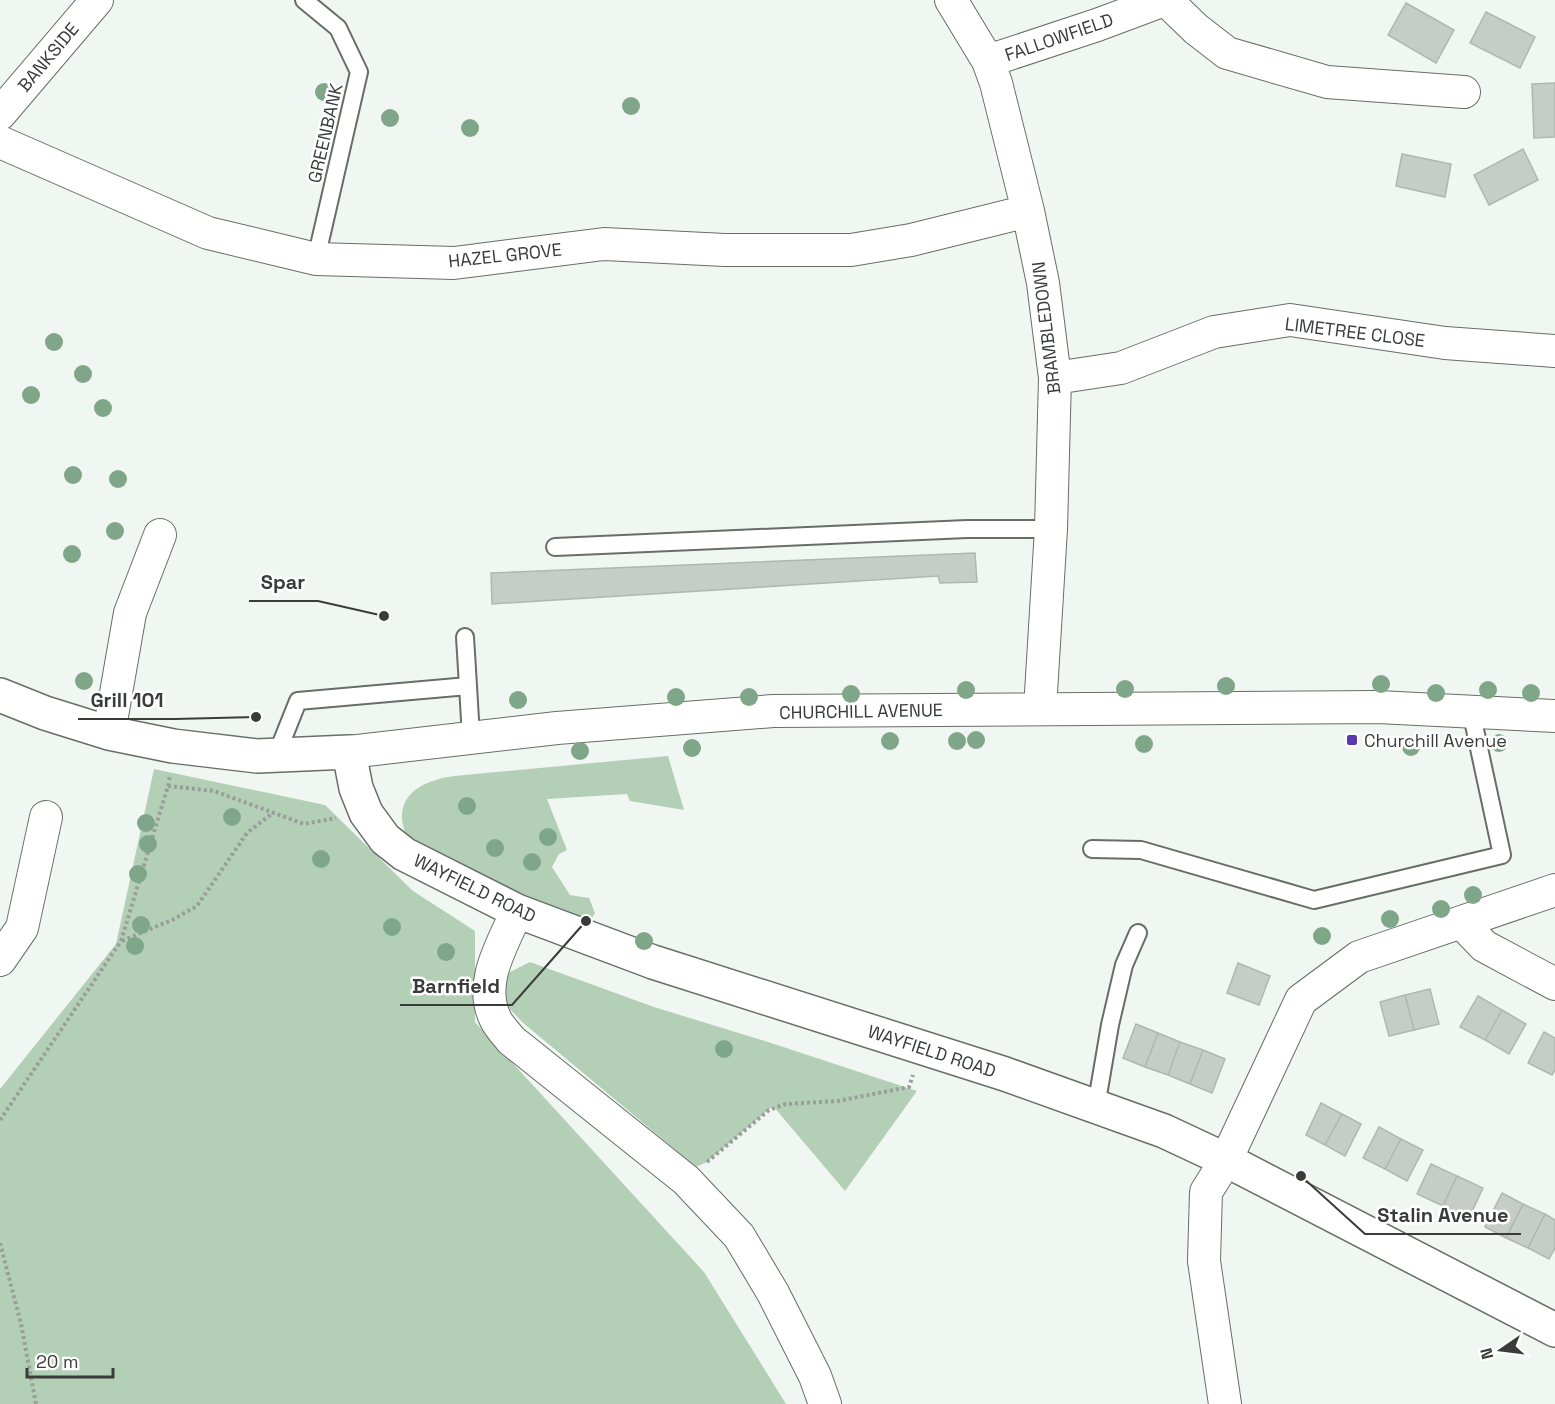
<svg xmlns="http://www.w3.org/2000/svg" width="1555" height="1404" font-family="'Space Grotesk',sans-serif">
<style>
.green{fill:#b3d0b6}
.building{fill:#c6ccc7;stroke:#b0b6b0;stroke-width:1.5}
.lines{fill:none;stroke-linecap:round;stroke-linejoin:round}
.service-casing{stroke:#686d68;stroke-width:20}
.minor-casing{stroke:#686d68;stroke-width:34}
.tertiary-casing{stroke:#686d68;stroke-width:36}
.path{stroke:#999e9a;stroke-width:4;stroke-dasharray:3 3;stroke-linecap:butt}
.service{stroke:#fff;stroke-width:16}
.minor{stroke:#fff;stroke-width:32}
.tertiary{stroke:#fff;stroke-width:33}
.tree{fill:#80a689}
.poi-dot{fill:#5739b1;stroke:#fff;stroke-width:2}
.labels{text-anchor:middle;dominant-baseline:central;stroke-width:5;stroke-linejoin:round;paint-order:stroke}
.street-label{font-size:18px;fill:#393c3a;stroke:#fff}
.poi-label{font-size:18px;fill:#393c3a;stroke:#fff;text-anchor:start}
.leader{fill:none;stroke:#393c3a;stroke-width:2}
.callout-dot{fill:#393c3a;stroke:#fff;stroke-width:2}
.callout-label{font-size:20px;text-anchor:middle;font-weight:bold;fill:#393c3a;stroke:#fff;stroke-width:5;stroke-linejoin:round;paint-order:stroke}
</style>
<rect width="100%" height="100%" fill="#f0f6f1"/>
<path class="green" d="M 668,756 L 684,810 L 630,801 L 627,794 L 547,799 L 567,850 L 559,854 L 552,867 L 570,895 L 589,898 L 595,913 L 586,928 L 412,846 C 393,816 401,790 436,780 C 444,777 455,776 464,775 Z
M 154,769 L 325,805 L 413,891 L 475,931 L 475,1022 L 704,1272 L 786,1404 L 0,1404 L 0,1089 L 116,944 Z
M 530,962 L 654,1007 L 765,1041 L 917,1091 L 845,1191 L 773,1106 L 707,1162 L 696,1167 L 522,1022 L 508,1007 L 502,997 L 508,973 Z"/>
<path class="building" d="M 1406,3 L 1454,30 L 1436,63 L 1388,35 Z
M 1486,12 L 1535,37 L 1520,68 L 1470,43 Z
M 1555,83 L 1555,137 L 1534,138 L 1532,84 Z
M 1523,149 L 1538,180 L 1489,205 L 1474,175 Z
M 1402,154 L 1451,164 L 1445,197 L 1396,186 Z
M 975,553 L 977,582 L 940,583 L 938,576 L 492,604 L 491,573 Z
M 1238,963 L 1270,976 L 1259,1005 L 1227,993 Z
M 1430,989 L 1439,1024 L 1414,1030 L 1405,995 Z
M 1405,995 L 1414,1030 L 1389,1036 L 1380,1002 Z
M 1478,996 L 1502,1010 L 1485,1040 L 1460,1027 Z
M 1502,1010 L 1526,1024 L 1509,1054 L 1485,1040 Z
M 1136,1024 L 1158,1033 L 1145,1067 L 1123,1058 Z
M 1544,1032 L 1555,1038 L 1555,1070 L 1552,1075 L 1528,1063 Z
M 1158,1033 L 1180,1042 L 1168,1075 L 1145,1067 Z
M 1180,1042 L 1203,1050 L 1190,1084 L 1168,1075 Z
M 1203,1050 L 1225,1059 L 1212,1093 L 1190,1084 Z
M 1321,1103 L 1342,1114 L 1325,1145 L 1306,1135 Z
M 1342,1114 L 1361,1124 L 1345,1156 L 1325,1145 Z
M 1379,1127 L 1401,1139 L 1385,1169 L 1363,1158 Z
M 1401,1139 L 1423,1150 L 1407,1181 L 1385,1169 Z
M 1431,1164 L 1457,1176 L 1443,1206 L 1417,1194 Z
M 1457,1176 L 1483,1188 L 1469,1218 L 1443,1206 Z
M 1502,1193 L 1523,1204 L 1506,1238 L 1485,1227 Z
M 1523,1204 L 1545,1214 L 1528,1248 L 1506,1238 Z
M 1545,1214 L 1555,1220 L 1555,1248 L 1549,1259 L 1528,1248 Z"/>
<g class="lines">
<defs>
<path id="service" d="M 304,0 L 338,28 L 359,72 L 316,259
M 555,547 L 967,529 L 1051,529
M 468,686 L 471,737
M 276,756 L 298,701 L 468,686 L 465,637
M 1092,849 L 1141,850 L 1314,900 L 1502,855 L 1471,711
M 1096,1107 L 1110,1025 L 1124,965 L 1138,933"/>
<path id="minor" d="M 951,0 L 988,61 L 996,83 L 1028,211 L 1043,283 L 1055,378 L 1051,529 L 1040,709
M 1166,0 L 1196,29 L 1227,53 L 1327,82 L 1464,92
M 988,61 L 1097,25 L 1164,0
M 0,114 L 97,0
M 0,142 L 208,233 L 316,259 L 454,263 L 604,244 L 725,250 L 851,250 L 911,240 L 1028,211
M 1055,378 L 1121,368 L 1214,332 L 1290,320 L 1445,343 L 1555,351
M 109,733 L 130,613 L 160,535
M 349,752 L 557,728 L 773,711 L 1378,707 L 1555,716
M 517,911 C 503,944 478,982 495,1018 C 498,1026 506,1033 511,1040 L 686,1180 L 739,1236 L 773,1293 L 815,1376 L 825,1404
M 1461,922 L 1484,946 L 1555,984
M 0,960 L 22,928 L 46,817
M 1225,1404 L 1204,1261 L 1206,1192 L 1226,1160 L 1301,1000 L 1359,957 L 1555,890"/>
<path id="tertiary" d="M 0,695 L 45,713 L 109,733 L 173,746 L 257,756 L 349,752 L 356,788 L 366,813 L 385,839 L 404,854 L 517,911 L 653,962 L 1005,1074 L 1164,1131 L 1226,1160 L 1555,1330"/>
</defs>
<use href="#service" class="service-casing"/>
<use href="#minor" class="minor-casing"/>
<use href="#tertiary" class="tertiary-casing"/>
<path class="path" d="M 168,786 L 214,791 L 304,824 L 336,818
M 122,941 L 174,919 L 197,906 L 247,833 L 274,812
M 0,1120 L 121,941 L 168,786 L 170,775
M 707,1162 L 769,1110 L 786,1104 L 838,1101 L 909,1087 L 913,1075
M 0,1243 L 21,1324 L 36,1404"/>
<use href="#service" class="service"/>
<use href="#minor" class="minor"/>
<use href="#tertiary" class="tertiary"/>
</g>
<g class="tree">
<circle cx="324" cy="92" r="9"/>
<circle cx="631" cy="106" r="9"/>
<circle cx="390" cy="118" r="9"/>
<circle cx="470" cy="128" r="9"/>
<circle cx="54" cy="342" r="9"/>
<circle cx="83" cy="374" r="9"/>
<circle cx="31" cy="395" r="9"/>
<circle cx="103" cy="408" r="9"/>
<circle cx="73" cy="475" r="9"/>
<circle cx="118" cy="479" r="9"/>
<circle cx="115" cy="531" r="9"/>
<circle cx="72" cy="554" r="9"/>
<circle cx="84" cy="681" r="9"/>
<circle cx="1381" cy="684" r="9"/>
<circle cx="1226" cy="686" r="9"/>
<circle cx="1125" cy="689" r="9"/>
<circle cx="966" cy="690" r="9"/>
<circle cx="1488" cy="690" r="9"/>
<circle cx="1436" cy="693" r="9"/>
<circle cx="1531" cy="693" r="9"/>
<circle cx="851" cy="694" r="9"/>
<circle cx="676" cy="697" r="9"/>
<circle cx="749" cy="697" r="9"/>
<circle cx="518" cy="700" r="9"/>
<circle cx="976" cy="740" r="9"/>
<circle cx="890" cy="741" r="9"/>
<circle cx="957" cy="741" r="9"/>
<circle cx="1499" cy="743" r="9"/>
<circle cx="1144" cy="744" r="9"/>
<circle cx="1411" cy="747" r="9"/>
<circle cx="692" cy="748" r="9"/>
<circle cx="580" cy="751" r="9"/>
<circle cx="467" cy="806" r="9"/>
<circle cx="232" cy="817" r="9"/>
<circle cx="146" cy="823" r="9"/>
<circle cx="548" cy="837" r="9"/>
<circle cx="148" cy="844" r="9"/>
<circle cx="495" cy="848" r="9"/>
<circle cx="321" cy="859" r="9"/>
<circle cx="532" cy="862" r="9"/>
<circle cx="138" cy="874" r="9"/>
<circle cx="1473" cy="895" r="9"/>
<circle cx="1441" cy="909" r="9"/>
<circle cx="1390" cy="919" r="9"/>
<circle cx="141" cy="925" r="9"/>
<circle cx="392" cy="927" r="9"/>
<circle cx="1322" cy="936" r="9"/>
<circle cx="644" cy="941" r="9"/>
<circle cx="135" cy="946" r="9"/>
<circle cx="446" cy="952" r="9"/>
<circle cx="724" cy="1049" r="9"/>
</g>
<rect class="poi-dot" x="1346" y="734" width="12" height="12" rx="3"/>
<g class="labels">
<g class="street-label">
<text transform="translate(1059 37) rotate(-19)">FALLOWFIELD</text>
<text transform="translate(48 57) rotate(-50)">BANKSIDE</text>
<text transform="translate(325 133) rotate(-77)">GREENBANK</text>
<text transform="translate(505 255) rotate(-6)">HAZEL GROVE</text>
<text transform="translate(1046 328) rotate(-97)">BRAMBLEDOWN</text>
<text transform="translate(1355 332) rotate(7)">LIMETREE CLOSE</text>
<text transform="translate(861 711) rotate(-1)">CHURCHILL AVENUE</text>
<text transform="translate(475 888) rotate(26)">WAYFIELD ROAD</text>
<text transform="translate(932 1051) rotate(18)">WAYFIELD ROAD</text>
</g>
<g class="poi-label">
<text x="1364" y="740">Churchill Avenue</text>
</g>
</g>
<path class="leader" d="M384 616L318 601H249M256 717L175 719H78M586 921L512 1005H400M1301 1176L1365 1234H1521"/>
<g class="callout-dot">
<circle cx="384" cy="616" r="6"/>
<circle cx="256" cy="717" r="6"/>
<circle cx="586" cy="921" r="6"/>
<circle cx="1301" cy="1176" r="6"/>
</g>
<g class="callout-label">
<text x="283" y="589">Spar</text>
<text x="127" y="707">Grill 101</text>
<text x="456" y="993">Barnfield</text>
<text x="1443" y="1222">Stalin Avenue</text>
</g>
<g transform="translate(1501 1350) rotate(256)" stroke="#ffffff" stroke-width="4.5" paint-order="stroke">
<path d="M0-4.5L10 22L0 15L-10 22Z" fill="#393c3a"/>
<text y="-9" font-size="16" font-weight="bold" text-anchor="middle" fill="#393c3a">N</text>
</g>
<path d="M27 1368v9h86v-9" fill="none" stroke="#393c3a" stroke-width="3"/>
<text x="36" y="1368" font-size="18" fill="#393c3a" stroke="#ffffff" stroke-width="4.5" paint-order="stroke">20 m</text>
</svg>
